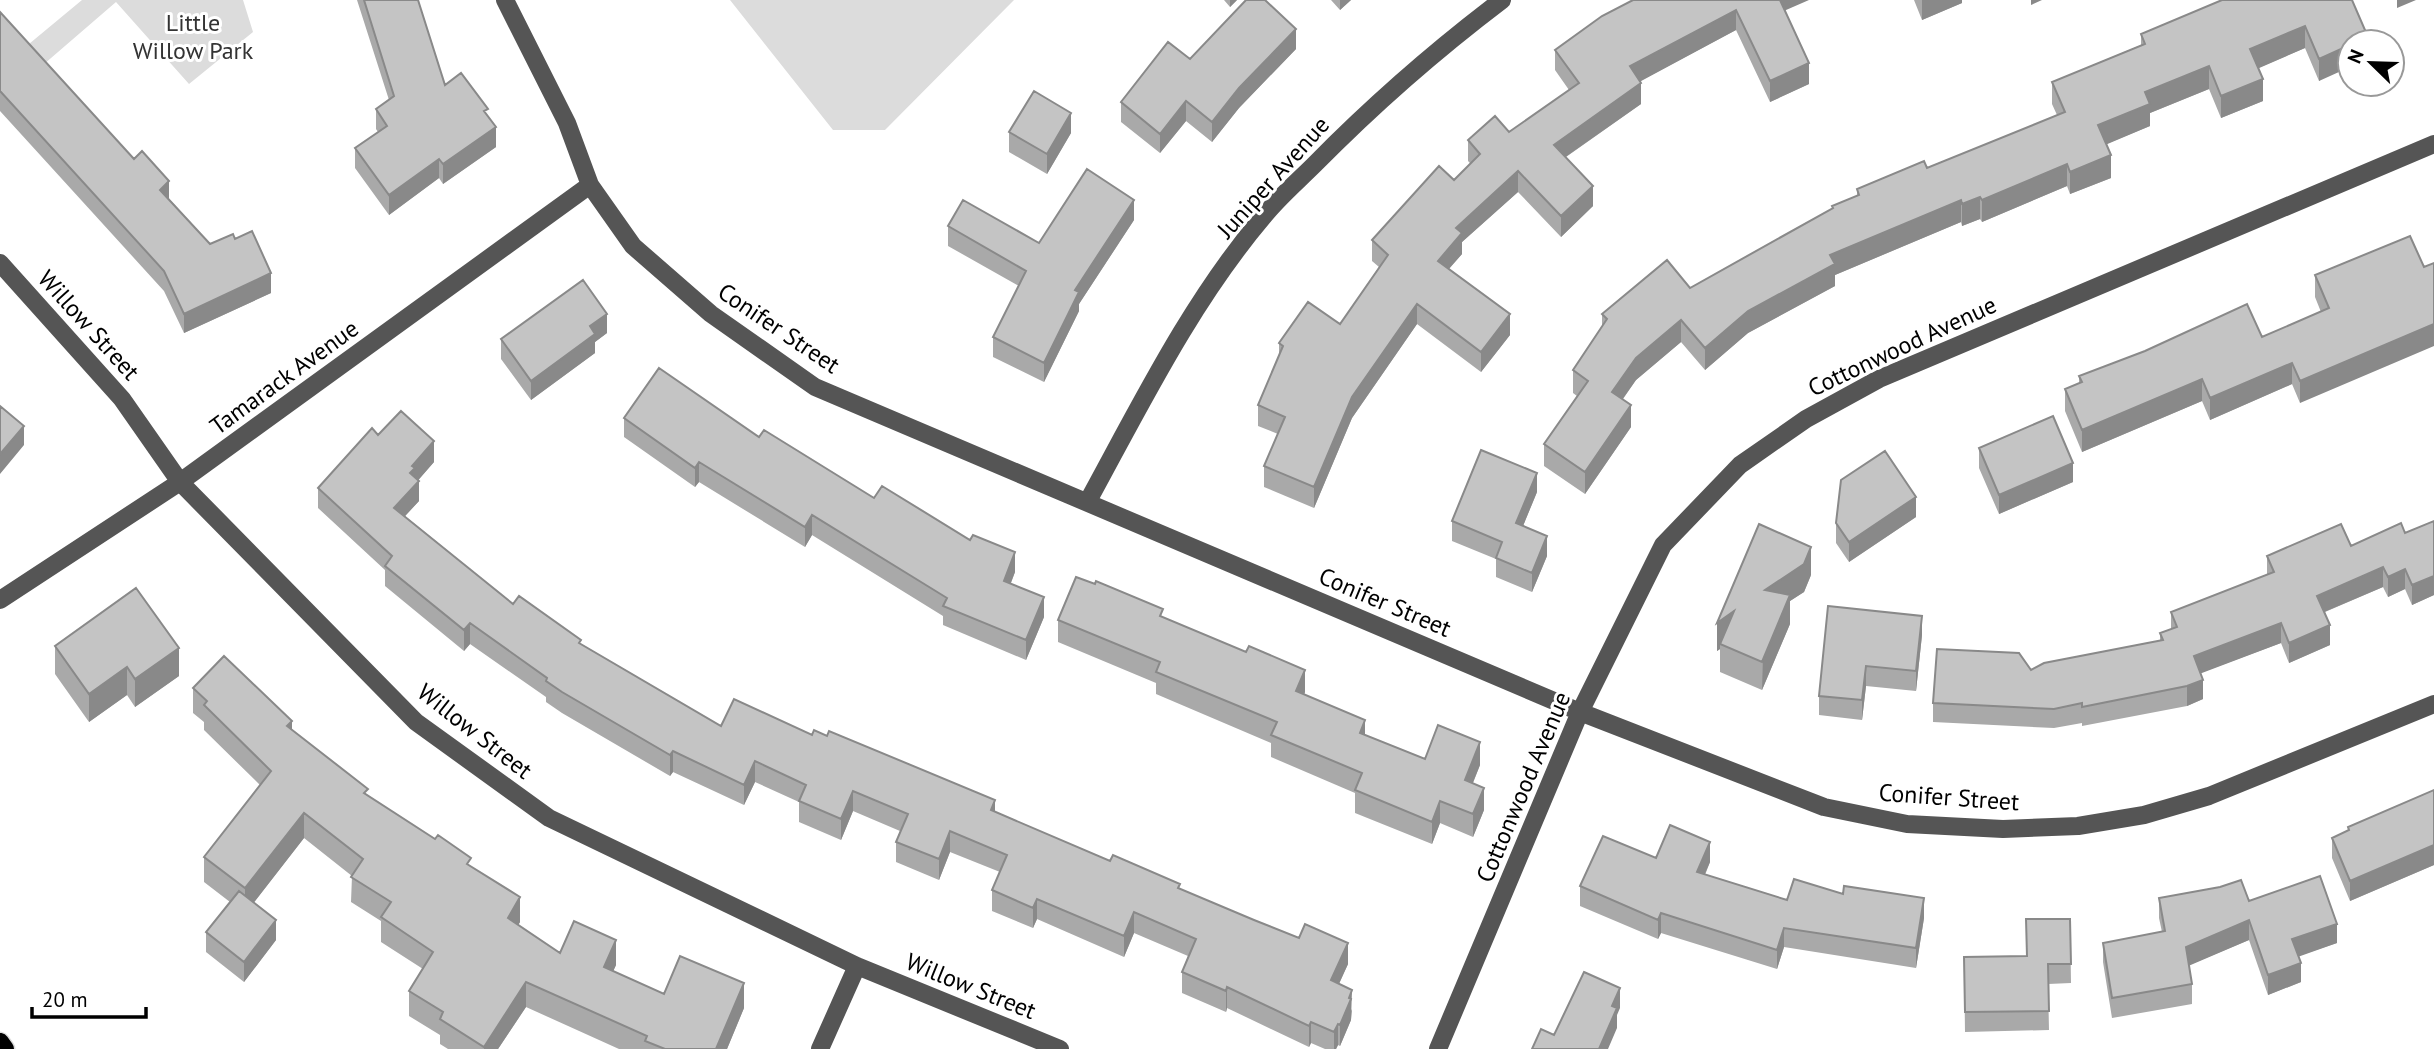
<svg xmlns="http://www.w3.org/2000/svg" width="2434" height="1049" font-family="'PT Sans',sans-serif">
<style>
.green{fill:#dcdcdc}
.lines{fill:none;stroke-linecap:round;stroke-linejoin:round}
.major-casing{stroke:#dbdbdb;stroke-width:21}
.minor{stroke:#555;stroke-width:18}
.major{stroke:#000;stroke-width:18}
.wall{fill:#a9a9a9}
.shaded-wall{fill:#898989}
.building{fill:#c4c4c4;stroke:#898989;stroke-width:2}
.labels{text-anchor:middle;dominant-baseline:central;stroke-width:6;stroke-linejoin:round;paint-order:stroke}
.park-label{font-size:24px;fill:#333;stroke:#fff}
.street-label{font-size:24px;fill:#000;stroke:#fff}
</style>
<rect width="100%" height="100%" fill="#fff"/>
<path class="green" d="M 82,0 L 243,0 L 253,32 L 189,84 L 116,2 L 0,102 L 0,68 Z
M 730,0 L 1014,0 L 885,130 L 833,130 Z"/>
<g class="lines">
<defs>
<path id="major" d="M 0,1042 L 5,1049"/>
</defs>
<use href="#major" class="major-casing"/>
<path class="minor" d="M 505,0 L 567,123 L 590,185 L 633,246 L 711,314 L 815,387 L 1580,712 L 1824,807 L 1907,824 L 2003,829 L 2078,826 L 2144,815 L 2209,796 L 2434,704
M 0,263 L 122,399 L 180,482 L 416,722 L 549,818 L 857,966 L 1060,1049
M 1088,501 C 1141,404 1191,302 1263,217 C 1278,198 1298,181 1315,164 C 1373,105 1436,50 1502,0
M 0,600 L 180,482 L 590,185
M 820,1049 L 857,966
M 1438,1049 L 1580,712 L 1663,545 L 1740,465 L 1806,419 L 1879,379 L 2434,144"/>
<use href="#major" class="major"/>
</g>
<path class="wall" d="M 357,0 L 418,0 L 445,85 L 488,116 L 496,147 L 443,184 L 439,178 L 389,215 L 355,168 L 355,148 L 378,132 L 376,129 L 376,109 L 389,100 Z
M 1224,0 L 1237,0 L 1230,7 Z
M 1331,0 L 1351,0 L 1340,10 Z
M 1633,0 L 1785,10 L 1809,84 L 1770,102 L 1736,30 L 1640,81 L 1641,104 L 1566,157 L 1593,206 L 1561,237 L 1518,192 L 1462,242 L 1462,254 L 1449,269 L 1510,335 L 1481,372 L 1417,324 L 1352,418 L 1314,508 L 1264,487 L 1264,466 L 1278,434 L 1258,426 L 1258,405 L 1279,356 L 1279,343 L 1340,324 L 1379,267 L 1372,261 L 1372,240 L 1454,180 L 1471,164 L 1468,161 L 1468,140 L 1509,132 L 1569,90 L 1555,70 L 1555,50 Z
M 1914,0 L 1962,0 L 1962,3 L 1922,20 Z
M 2222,0 L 2368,42 L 2319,81 L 2305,48 L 2258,68 L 2263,101 L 2221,118 L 2209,89 L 2150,113 L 2150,126 L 2106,144 L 2111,178 L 2070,194 L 2067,186 L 1982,222 L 1980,219 L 1962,226 L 1961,222 L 1835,275 L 1835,286 L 1748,333 L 1705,370 L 1681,342 L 1636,380 L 1623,399 L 1631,427 L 1585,494 L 1544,466 L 1544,444 L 1577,396 L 1573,393 L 1573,370 L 1602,326 L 1602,314 L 1690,288 L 1832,209 L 1832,206 L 1857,196 L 1857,189 L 1927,168 L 2057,115 L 2052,104 L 2052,82 L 2141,45 L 2141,34 Z
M 0,12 L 210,244 L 235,239 L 271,293 L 184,333 L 164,291 L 0,111 Z
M 1296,49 L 1239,108 L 1212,142 L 1186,121 L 1160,153 L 1121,122 L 1121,102 L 1190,59 Z
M 1009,132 L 1071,133 L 1047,174 L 1009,152 Z
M 1134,220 L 1079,304 L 1079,311 L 1044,382 L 993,357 L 993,337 L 1019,286 L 948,246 L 948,226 L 1039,243 Z
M 2410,236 L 2300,403 L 2292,384 L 2210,420 L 2202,401 L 2082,452 L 2065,411 L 2065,389 L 2079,383 L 2079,376 L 2262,337 L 2321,312 L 2315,297 L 2315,275 Z
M 607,333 L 595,342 L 595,353 L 531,400 L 501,359 L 501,339 Z
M 624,418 L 759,437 L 1015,572 L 1011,583 L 1044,617 L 1026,660 L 943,625 L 943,616 L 812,535 L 805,547 L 699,482 L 695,487 L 624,437 Z
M 378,435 L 434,462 L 418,480 L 419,501 L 405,516 L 513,604 L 721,726 L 812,735 L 1110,861 L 1180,889 L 1348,964 L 1339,984 L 1352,1011 L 1351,1020 L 1340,1046 L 1338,1045 L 1336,1049 L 1325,1049 L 1311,1043 L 1309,1047 L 1227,1008 L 1226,1012 L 1182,993 L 1182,972 L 1188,956 L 1134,933 L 1124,957 L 1037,919 L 1033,928 L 992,911 L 992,890 L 1000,872 L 950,852 L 939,880 L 896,862 L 896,842 L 900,831 L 853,811 L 841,840 L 799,822 L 799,802 L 755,782 L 744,805 L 673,772 L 670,776 L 562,713 L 546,702 L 546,697 L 470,644 L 464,651 L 385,586 L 385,570 L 318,508 L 318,488 Z
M 1979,448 L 2073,482 L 1999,514 L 1979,468 Z
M 1537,492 L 1523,526 L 1547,556 L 1532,592 L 1496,577 L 1496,559 L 1452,541 L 1452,521 Z
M 1916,517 L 1849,562 L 1836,543 L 1836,523 Z
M 2434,521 L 2434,595 L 2412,605 L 2405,589 L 2388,597 L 2383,587 L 2325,612 L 2330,645 L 2289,663 L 2281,643 L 2200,673 L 2203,699 L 2187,706 L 2082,726 L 2082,723 L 2054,728 L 1933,722 L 1933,703 L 2031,670 L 2160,641 L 2160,633 L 2171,629 L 2171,612 L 2267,575 L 2267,556 L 2351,546 L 2405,533 Z
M 1811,575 L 1804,592 L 1790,601 L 1790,624 L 1762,690 L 1720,672 L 1720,649 L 1717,651 L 1717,623 Z
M 1828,606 L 1922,635 L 1916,691 L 1866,686 L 1862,720 L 1819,715 L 1819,696 Z
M 1163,617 L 1305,692 L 1304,695 L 1365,735 L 1425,759 L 1480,765 L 1473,783 L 1484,810 L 1473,837 L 1440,823 L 1432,844 L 1355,813 L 1355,793 L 1271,757 L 1271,743 L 1156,694 L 1156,683 L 1058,642 L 1058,620 Z
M 55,646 L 179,676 L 135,707 L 127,695 L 89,722 L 55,674 Z
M 193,688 L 292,730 L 368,796 L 471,867 L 520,922 L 518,925 L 560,953 L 616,965 L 613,971 L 664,994 L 744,1008 L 727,1049 L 619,1049 L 526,1007 L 498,1049 L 448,1049 L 440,1044 L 440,1035 L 409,1016 L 409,991 L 423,969 L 381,942 L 381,921 L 351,902 L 352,876 L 304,838 L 254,902 L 276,940 L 244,982 L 206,952 L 206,932 L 230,902 L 204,882 L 204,857 L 260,785 L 204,730 L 204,722 L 193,713 Z
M 2434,790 L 2434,865 L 2350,901 L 2332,858 L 2332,838 L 2348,831 L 2348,827 Z
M 1656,858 L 1710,862 L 1705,875 L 1787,900 L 1843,894 L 1924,918 L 1916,968 L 1784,947 L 1777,969 L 1661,933 L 1658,939 L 1580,906 L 1580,886 Z
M 2159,898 L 2249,901 L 2337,943 L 2298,956 L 2301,982 L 2268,995 L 2249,940 L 2189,965 L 2192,984 L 2192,1004 L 2112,1018 L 2103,962 L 2103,943 L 2162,932 L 2159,918 Z
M 2026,919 L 2070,919 L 2071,983 L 2048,984 L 2049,1030 L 1965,1032 L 1964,957 L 2027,956 Z"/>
<path class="shaded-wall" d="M 1230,0 L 1237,0 L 1230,7 Z
M 1340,0 L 1351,0 L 1340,10 Z
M 1777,0 L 1809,0 L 1777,14 Z
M 1922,0 L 1962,0 L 1962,3 L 1922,20 Z
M 2031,0 L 2042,0 L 2031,5 Z
M 2397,0 L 2416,0 L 2397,8 Z
M 1736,10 L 1736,30 L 1630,87 L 1630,66 Z
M 2305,26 L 2305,48 L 2250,72 L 2250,49 Z
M 1296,29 L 1296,49 L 1239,108 L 1212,142 L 1212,122 L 1239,88 Z
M 2368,37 L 2368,42 L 2357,42 Z
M 2350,45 L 2350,67 L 2319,81 L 2319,59 Z
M 1809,63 L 1809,84 L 1770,102 L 1770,81 Z
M 2209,66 L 2209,89 L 2150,113 L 2150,126 L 2098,148 L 2098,125 L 2145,92 Z
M 2263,79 L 2263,101 L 2221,118 L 2221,96 Z
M 1641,83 L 1641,104 L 1554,165 L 1554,145 Z
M 1186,101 L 1186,121 L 1160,153 L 1160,134 Z
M 1071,113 L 1071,133 L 1047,174 L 1047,154 Z
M 496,127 L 496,147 L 443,184 L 443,164 Z
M 2111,155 L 2111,178 L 2070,194 L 2070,172 Z
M 439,159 L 439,178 L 389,215 L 389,195 Z
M 2067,164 L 2067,186 L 1982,222 L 1982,200 Z
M 1518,171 L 1518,192 L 1462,242 L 1462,254 L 1438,281 L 1438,261 L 1456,228 Z
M 169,181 L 169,201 L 160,190 Z
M 1593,186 L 1593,206 L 1561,237 L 1561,216 Z
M 1980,197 L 1980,219 L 1962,226 L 1962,204 Z
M 1134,200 L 1134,220 L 1079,304 L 1079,311 L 1044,382 L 1044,363 L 1075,290 Z
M 1961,200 L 1961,222 L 1835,275 L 1835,286 L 1748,333 L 1705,370 L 1705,348 L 1748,311 L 1830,255 Z
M 271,273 L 271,293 L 184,333 L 184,314 Z
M 1417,304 L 1417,324 L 1352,418 L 1314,508 L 1314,487 L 1352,397 Z
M 607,314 L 607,333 L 595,342 L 595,353 L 531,400 L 531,381 L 590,326 Z
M 1510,314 L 1510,335 L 1481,372 L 1481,352 Z
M 1681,320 L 1681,342 L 1636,380 L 1612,414 L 1612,392 L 1636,358 Z
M 2434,324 L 2434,346 L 2300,403 L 2300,381 Z
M 2292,363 L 2292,384 L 2210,420 L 2210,398 Z
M 2202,379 L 2202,401 L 2082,452 L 2082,430 Z
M 1631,405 L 1631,427 L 1585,494 L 1585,472 Z
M 24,426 L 24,445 L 0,474 L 0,454 Z
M 434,441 L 434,462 L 415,484 L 419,481 L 419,501 L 394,528 L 394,508 L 412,466 Z
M 699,462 L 699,482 L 695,487 L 695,468 Z
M 2073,463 L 2073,482 L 1999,514 L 1999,495 Z
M 1537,473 L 1537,492 L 1516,543 L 1516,523 Z
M 1916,497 L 1916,517 L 1849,562 L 1849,542 Z
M 812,515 L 812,535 L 805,547 L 805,527 Z
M 1547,536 L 1547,556 L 1532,592 L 1532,573 Z
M 1811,547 L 1811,575 L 1804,592 L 1790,601 L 1790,624 L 1762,690 L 1765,590 Z
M 1015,552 L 1015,572 L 1004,600 L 1004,581 Z
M 2383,567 L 2383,587 L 2317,615 L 2317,596 Z
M 2405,569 L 2405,589 L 2388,597 L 2388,577 Z
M 2434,576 L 2434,595 L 2412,605 L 2412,585 Z
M 1044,597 L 1044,617 L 1026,660 L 1026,640 Z
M 1734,611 L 1720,644 L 1720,649 L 1717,651 L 1717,623 Z
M 1922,616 L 1922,635 L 1916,691 L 1916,671 Z
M 470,623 L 470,644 L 464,651 L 464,630 Z
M 2281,623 L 2281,643 L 2194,676 L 2194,656 Z
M 2330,625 L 2330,645 L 2289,663 L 2289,643 Z
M 179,648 L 179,676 L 135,707 L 135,679 Z
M 1866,666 L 1866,686 L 1862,720 L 1862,700 Z
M 127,667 L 127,695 L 89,722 L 89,694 Z
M 1305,670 L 1305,692 L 1296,714 L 1296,691 Z
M 2203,680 L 2203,699 L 2187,706 L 2187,686 Z
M 1365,720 L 1365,743 L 1360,733 Z
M 292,721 L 292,746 L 287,726 Z
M 1480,742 L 1480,765 L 1465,802 L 1465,780 Z
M 673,751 L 673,772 L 670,776 L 670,755 Z
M 755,761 L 755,782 L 744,805 L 744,785 Z
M 1484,788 L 1484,810 L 1473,837 L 1473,814 Z
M 853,791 L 853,811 L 841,840 L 841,819 Z
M 995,800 L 995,821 L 991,810 Z
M 1440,801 L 1440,823 L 1432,844 L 1432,822 Z
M 304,813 L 304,838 L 245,914 L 245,888 Z
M 950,831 L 950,852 L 939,880 L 939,859 Z
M 1710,842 L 1710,862 L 1697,892 L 1697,872 Z
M 2434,845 L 2434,865 L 2350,901 L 2350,881 Z
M 520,897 L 520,922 L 508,944 L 508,918 Z
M 1924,898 L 1924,918 L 1916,968 L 1916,948 Z
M 1037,899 L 1037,919 L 1033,928 L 1033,908 Z
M 1134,912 L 1134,933 L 1124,957 L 1124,936 Z
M 1661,913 L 1661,933 L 1658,939 L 1658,920 Z
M 276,920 L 276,940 L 244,982 L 244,962 Z
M 2249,920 L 2249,940 L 2186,967 L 2186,947 Z
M 2337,924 L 2337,943 L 2292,959 L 2292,939 Z
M 1784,928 L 1784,947 L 1777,969 L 1777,950 Z
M 616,940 L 616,965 L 604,992 L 604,967 Z
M 1348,943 L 1348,964 L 1331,1001 L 1331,980 Z
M 2301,963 L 2301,982 L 2268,995 L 2268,975 Z
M 526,982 L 526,1007 L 498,1049 L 484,1049 L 484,1047 Z
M 744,983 L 744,1008 L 727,1049 L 716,1049 Z
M 1227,987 L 1227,1008 L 1226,1012 L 1226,991 Z
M 1620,988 L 1620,1008 L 1617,1015 L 1617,1028 L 1608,1049 L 1599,1049 L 1612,1006 Z
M 1352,990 L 1351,1020 L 1340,1046 L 1340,1025 Z
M 1311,1022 L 1311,1043 L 1309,1047 L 1309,1026 Z
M 1338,1024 L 1338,1045 L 1336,1049 L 1334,1049 L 1334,1032 Z"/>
<path class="building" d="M 364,0 L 418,0 L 445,85 L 461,73 L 488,109 L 484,111 L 496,127 L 443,164 L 439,159 L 389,195 L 355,148 L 387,126 L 376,109 L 394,96 Z
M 1246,0 L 1265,0 L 1296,29 L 1239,88 L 1212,122 L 1186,101 L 1160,134 L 1121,102 L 1168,42 L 1190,59 Z
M 1633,0 L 1780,0 L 1809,63 L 1770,81 L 1736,10 L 1630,66 L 1641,83 L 1554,145 L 1593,186 L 1561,216 L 1518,171 L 1456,228 L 1462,233 L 1438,261 L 1510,314 L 1481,352 L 1417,304 L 1352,397 L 1314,487 L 1264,466 L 1285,417 L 1258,405 L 1283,346 L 1279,343 L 1308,302 L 1340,324 L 1388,255 L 1372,240 L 1439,166 L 1454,180 L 1480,154 L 1468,140 L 1495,116 L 1509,132 L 1579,83 L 1555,50 L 1602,16 Z
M 2222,0 L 2352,0 L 2368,37 L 2357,42 L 2350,42 L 2350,45 L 2319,59 L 2305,26 L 2250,49 L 2263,79 L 2221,96 L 2209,66 L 2145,92 L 2150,104 L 2098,125 L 2111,155 L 2070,172 L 2067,164 L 1982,200 L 1980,197 L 1962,204 L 1961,200 L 1830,255 L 1835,264 L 1748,311 L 1705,348 L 1681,320 L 1636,358 L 1612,392 L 1631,405 L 1585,472 L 1544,444 L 1588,381 L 1573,370 L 1607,319 L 1602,314 L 1667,260 L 1690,288 L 1833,208 L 1832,206 L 1859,195 L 1857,189 L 1924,161 L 1927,168 L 2065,112 L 2052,82 L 2145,44 L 2141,34 Z
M 0,12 L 134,159 L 142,151 L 169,181 L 160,190 L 210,244 L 233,234 L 235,239 L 252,231 L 271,273 L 184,314 L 164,271 L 0,91 Z
M 1034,91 L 1071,113 L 1047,154 L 1009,132 Z
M 1087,169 L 1134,200 L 1075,290 L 1079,292 L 1044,363 L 993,337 L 1026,271 L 948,226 L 963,200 L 1039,243 Z
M 2410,236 L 2424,267 L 2434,263 L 2434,324 L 2300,381 L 2292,363 L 2210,398 L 2202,379 L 2082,430 L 2065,389 L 2082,382 L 2079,376 L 2145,351 L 2247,304 L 2262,337 L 2329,308 L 2315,275 Z
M 583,280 L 607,314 L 590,326 L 595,334 L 531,381 L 501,339 Z
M 659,368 L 759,437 L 764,430 L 874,498 L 882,486 L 970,540 L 973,535 L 1015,552 L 1004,581 L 1044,597 L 1026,640 L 943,606 L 947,598 L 812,515 L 805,527 L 699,462 L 695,468 L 624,418 Z
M 0,406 L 24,426 L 0,454 Z
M 401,411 L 434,441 L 412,466 L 415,468 L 410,473 L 419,481 L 394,508 L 513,604 L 519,596 L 581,640 L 579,643 L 721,726 L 734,699 L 812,735 L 814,730 L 827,736 L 829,731 L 995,800 L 991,810 L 1110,861 L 1113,855 L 1180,884 L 1178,888 L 1254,920 L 1299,938 L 1305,924 L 1348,943 L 1331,980 L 1352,990 L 1349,998 L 1351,999 L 1340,1025 L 1338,1024 L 1334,1032 L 1311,1022 L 1309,1026 L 1227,987 L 1226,991 L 1182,972 L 1196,939 L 1134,912 L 1124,936 L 1037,899 L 1033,908 L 992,890 L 1007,855 L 950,831 L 939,859 L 896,842 L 908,814 L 853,791 L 841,819 L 799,801 L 806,785 L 755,761 L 744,785 L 673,751 L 670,755 L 562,692 L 546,681 L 547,678 L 470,623 L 464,630 L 385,566 L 392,556 L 318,488 L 372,428 L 378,435 Z
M 2053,416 L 2073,463 L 1999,495 L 1979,448 Z
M 1481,450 L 1537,473 L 1516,523 L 1547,536 L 1532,573 L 1496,558 L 1502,542 L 1452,521 Z
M 1885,451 L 1916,497 L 1849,542 L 1836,523 L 1841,480 Z
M 2434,521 L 2434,576 L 2412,585 L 2405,569 L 2388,577 L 2383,567 L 2317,596 L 2330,625 L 2289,643 L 2281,623 L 2194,656 L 2203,680 L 2187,686 L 2082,707 L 2082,703 L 2054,709 L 1933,703 L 1937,649 L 2019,653 L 2031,670 L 2044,663 L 2163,640 L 2160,633 L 2177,627 L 2171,612 L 2274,572 L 2267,556 L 2341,524 L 2351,546 L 2401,523 L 2405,533 Z
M 1759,524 L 1811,547 L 1804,564 L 1765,590 L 1790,595 L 1762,662 L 1720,644 L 1734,611 L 1717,623 Z
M 1076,577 L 1095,584 L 1096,581 L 1163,609 L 1160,616 L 1246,652 L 1249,646 L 1305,670 L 1296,691 L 1365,720 L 1360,733 L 1425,759 L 1438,725 L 1480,742 L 1465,780 L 1484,788 L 1473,814 L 1440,801 L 1432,822 L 1355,790 L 1362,773 L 1271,735 L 1277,722 L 1156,672 L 1160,662 L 1058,620 Z
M 136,588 L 179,648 L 135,679 L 127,667 L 89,694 L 55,646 Z
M 1828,606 L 1922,616 L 1916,671 L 1866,666 L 1862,700 L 1819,696 Z
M 224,656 L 292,721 L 287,726 L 368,789 L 364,793 L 435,839 L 438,835 L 471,858 L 467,864 L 520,897 L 508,918 L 560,953 L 574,921 L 616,940 L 604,967 L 664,994 L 680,956 L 744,983 L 716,1049 L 665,1049 L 645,1041 L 647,1036 L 526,982 L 484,1047 L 440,1019 L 443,1012 L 409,991 L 433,952 L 381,917 L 391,902 L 351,877 L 363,859 L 304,813 L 245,888 L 204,857 L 271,771 L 204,705 L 207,701 L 193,688 Z
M 2434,790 L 2434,845 L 2350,881 L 2332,838 L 2349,830 L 2348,827 Z
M 1670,825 L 1710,842 L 1697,872 L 1787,900 L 1794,879 L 1843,894 L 1844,886 L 1924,898 L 1916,948 L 1784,928 L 1777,950 L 1661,913 L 1658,920 L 1580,886 L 1603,836 L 1656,858 Z
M 2320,876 L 2337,924 L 2292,939 L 2301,963 L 2268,975 L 2249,920 L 2186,947 L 2192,984 L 2112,998 L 2103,943 L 2165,931 L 2159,898 L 2220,887 L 2241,880 L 2249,901 Z
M 239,891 L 276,920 L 244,962 L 206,932 Z
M 2026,919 L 2070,919 L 2071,964 L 2048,964 L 2049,1011 L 1965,1012 L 1964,957 L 2027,956 Z
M 1584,972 L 1620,988 L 1612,1006 L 1617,1008 L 1599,1049 L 1532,1049 L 1541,1029 L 1554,1035 Z"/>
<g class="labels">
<g class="park-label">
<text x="193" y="22">Little<tspan x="193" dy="28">Willow Park</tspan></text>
</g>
<g class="street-label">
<text transform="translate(1273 177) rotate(-48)">Juniper Avenue</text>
<text transform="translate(89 325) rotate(48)">Willow Street</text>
<text transform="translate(779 328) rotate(34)">Conifer Street</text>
<text transform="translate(1902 346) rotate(-25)">Cottonwood Avenue</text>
<text transform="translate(284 377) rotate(-36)">Tamarack Avenue</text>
<text transform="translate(1385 602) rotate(23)">Conifer Street</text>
<text transform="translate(475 731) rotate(38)">Willow Street</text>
<text transform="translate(1523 787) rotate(-67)">Cottonwood Avenue</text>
<text transform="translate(1949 797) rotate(4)">Conifer Street</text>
<text transform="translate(971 986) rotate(22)">Willow Street</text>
</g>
</g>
<g transform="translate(2371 63) rotate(293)"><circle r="33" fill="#ffffff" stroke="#999999" stroke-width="2"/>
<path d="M0-5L12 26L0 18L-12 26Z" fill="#000000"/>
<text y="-10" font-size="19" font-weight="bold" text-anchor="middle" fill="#000000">N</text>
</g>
<path d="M32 1007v10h114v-10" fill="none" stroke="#000000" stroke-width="3.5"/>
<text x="42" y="1007" font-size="21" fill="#000000" stroke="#ffffff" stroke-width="5" paint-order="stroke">20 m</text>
</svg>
